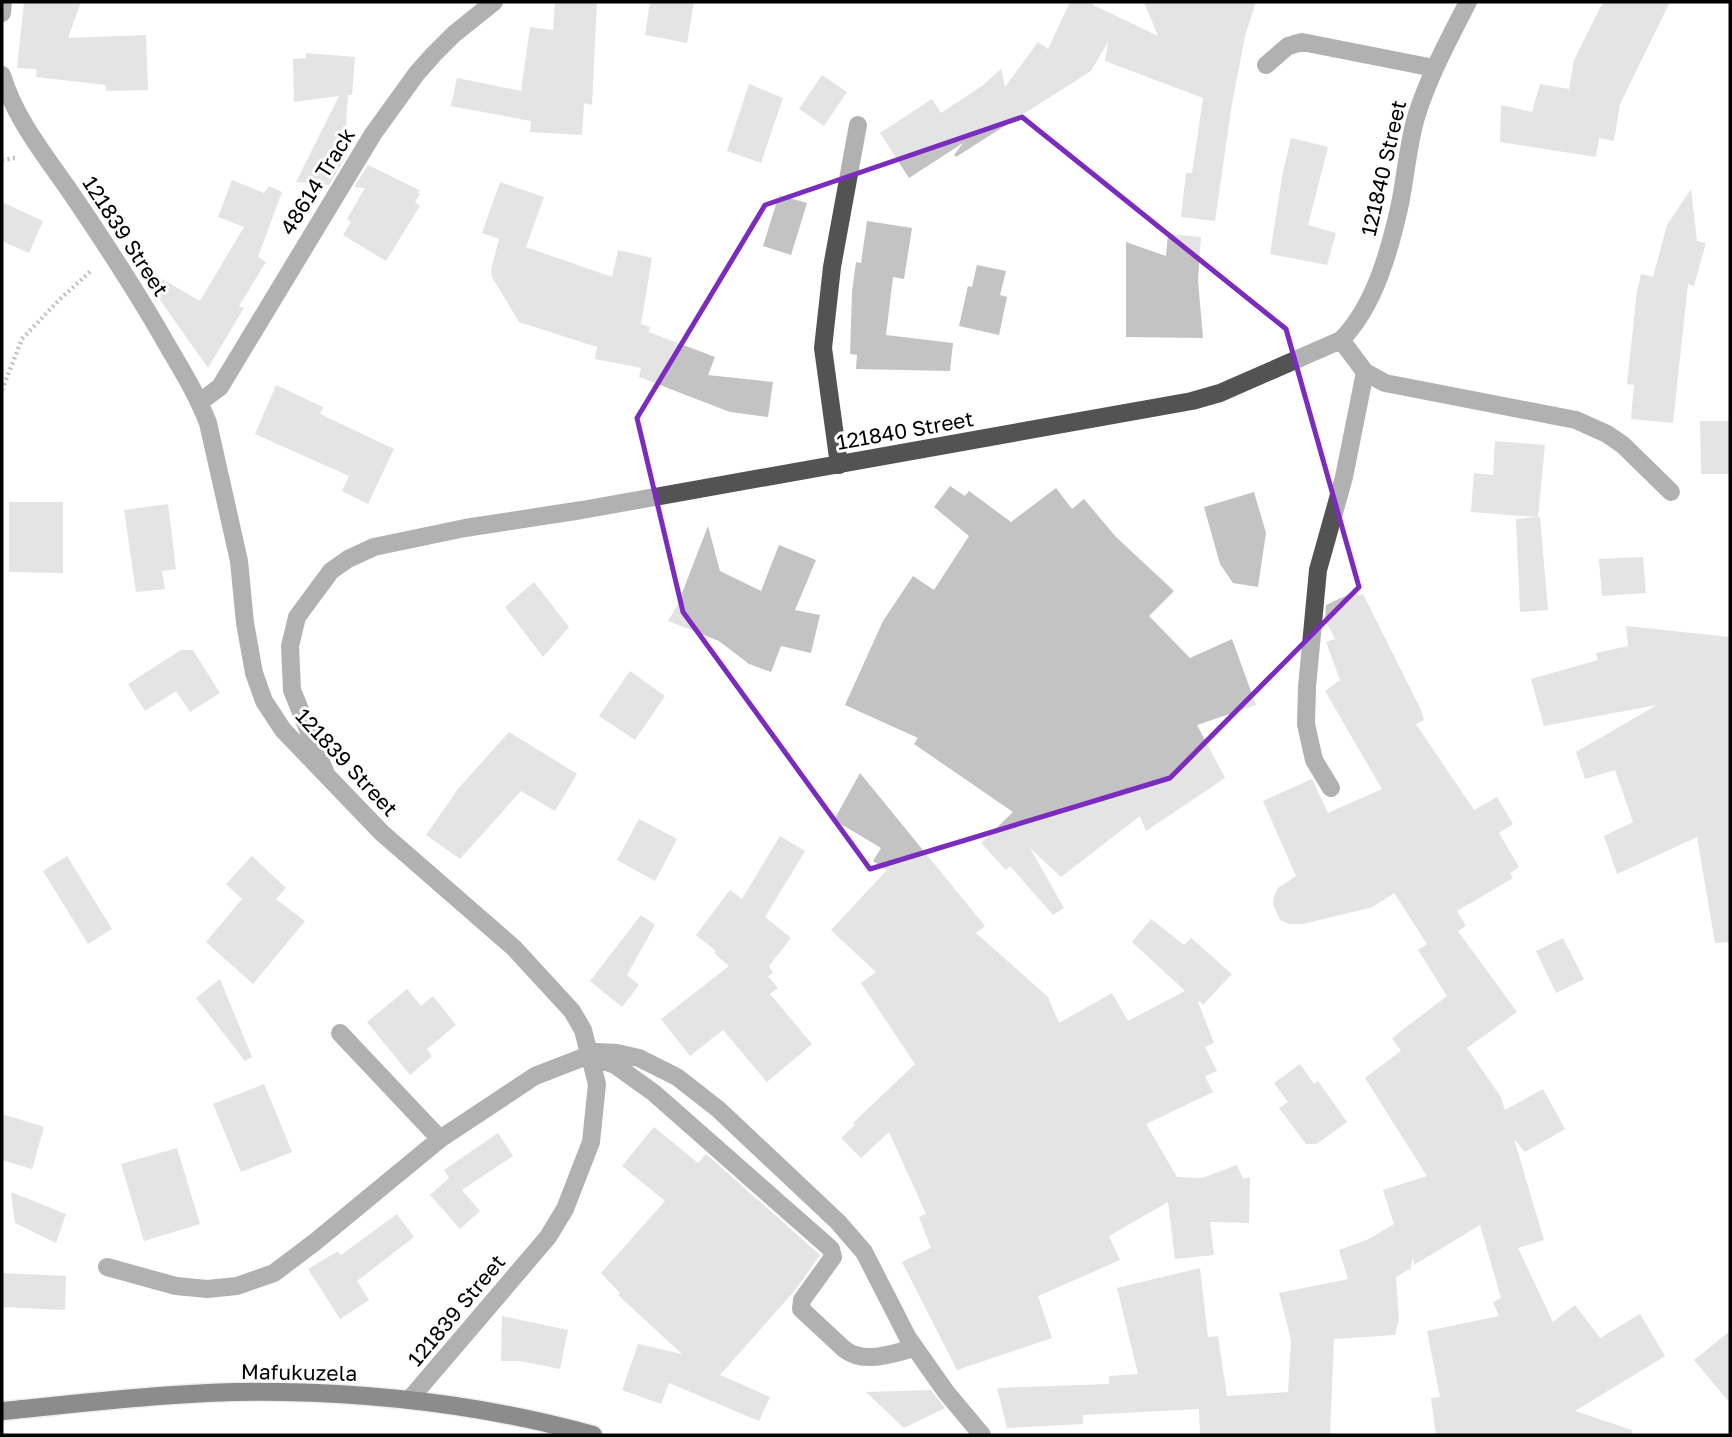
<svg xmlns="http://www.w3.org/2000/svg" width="1732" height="1437" font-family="'Golos Text',sans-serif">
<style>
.building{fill:#c3c3c3}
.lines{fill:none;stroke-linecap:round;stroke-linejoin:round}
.major-casing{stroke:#dbdbdb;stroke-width:21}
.path{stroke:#757575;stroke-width:4.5;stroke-dasharray:2 3.5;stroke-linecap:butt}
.minor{stroke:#535353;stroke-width:18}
.major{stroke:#000;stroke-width:18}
.marked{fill:none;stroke:#7b2cbf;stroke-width:5;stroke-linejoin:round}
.labels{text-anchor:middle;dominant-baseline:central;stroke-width:6;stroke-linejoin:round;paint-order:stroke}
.street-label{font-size:21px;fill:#000;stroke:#fff}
</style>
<rect width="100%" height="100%" fill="#fff"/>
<path class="building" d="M 24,2 L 81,2 L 68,38 L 146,35 L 148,90 L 106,91 L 106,85 L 36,77 L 37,69 L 17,68 Z
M 555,2 L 597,2 L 592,105 L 584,103 L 582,135 L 530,132 L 531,121 L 451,106 L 457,78 L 521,91 L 530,27 L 553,30 Z
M 650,2 L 694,2 L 687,43 L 645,35 Z
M 1070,2 L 1087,2 L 1158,36 L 1144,2 L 1256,2 L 1245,36 L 1232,104 L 1215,221 L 1181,217 L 1186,173 L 1192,173 L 1203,98 L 1105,61 L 1108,42 L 1091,71 L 956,157 L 954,155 L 963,143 L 909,178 L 880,133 L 932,99 L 941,113 L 982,86 L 1001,69 L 1005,87 L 1038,42 L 1048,49 Z
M 1603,2 L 1670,2 L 1620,104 L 1614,141 L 1599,138 L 1596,157 L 1500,142 L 1501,105 L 1532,112 L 1540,84 L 1569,89 L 1574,60 Z
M 306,53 L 355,57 L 352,95 L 348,95 L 344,153 L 347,155 L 329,185 L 296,182 L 339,96 L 294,102 L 293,59 L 306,58 Z
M 822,75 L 847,92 L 824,126 L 799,109 Z
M 749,84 L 783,98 L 761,163 L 727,151 Z
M 1291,138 L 1328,147 L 1308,225 L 1336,233 L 1327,265 L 1270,254 L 1283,171 Z
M 368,165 L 421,191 L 417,192 L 420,194 L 415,202 L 420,206 L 386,261 L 343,235 L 351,222 L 347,219 L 365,188 L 354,187 Z
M 232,180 L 264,193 L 269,186 L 282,192 L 258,257 L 266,262 L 239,306 L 244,308 L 208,368 L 134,263 L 200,301 L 244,227 L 218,217 Z
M 500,182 L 544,197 L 526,247 L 612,277 L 618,250 L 652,258 L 641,324 L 650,327 L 649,332 L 715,357 L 708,375 L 773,382 L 768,417 L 730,412 L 639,377 L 641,368 L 652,370 L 595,359 L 597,347 L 519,322 L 492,277 L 491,270 L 499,239 L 482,233 Z
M 1691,189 L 1697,241 L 1706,243 L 1694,286 L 1688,284 L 1673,423 L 1631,419 L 1634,385 L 1627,384 L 1637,291 L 1641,274 L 1653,277 L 1667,225 Z
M 779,195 L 807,203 L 791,255 L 763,246 Z
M 2,202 L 43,221 L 29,253 L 2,241 Z
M 867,221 L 912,228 L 904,279 L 893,277 L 886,335 L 953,343 L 950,371 L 856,369 L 857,355 L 850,354 L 852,292 L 856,262 L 861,263 Z
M 1168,234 L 1201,237 L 1198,280 L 1203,338 L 1126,337 L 1126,242 L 1166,256 Z
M 977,265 L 1006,271 L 1000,295 L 1007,297 L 999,335 L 959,326 L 968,286 L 972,287 Z
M 276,385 L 323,407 L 320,414 L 394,449 L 368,504 L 342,491 L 349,476 L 255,434 Z
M 1700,421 L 1730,421 L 1730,474 L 1701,474 Z
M 1495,441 L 1545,445 L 1538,517 L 1540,517 L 1548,610 L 1520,612 L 1516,519 L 1537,517 L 1471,512 L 1474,473 L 1493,475 Z
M 950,486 L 965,496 L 969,491 L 1011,522 L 1056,488 L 1072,509 L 1084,499 L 1116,537 L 1174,591 L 1149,616 L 1190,658 L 1232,639 L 1256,705 L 1197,725 L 1225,778 L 1146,831 L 1140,816 L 1061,877 L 1030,848 L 1064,908 L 1053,915 L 1010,866 L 1006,870 L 981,843 L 1013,812 L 914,744 L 918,738 L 845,705 L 883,621 L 913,576 L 934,590 L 969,536 L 934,507 Z
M 1254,492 L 1266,533 L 1258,587 L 1233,583 L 1220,564 L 1204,507 Z
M 9,502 L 63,502 L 63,573 L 9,572 Z
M 168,504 L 176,569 L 162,571 L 165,589 L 136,592 L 124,510 Z
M 708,526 L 720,571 L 761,591 L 779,545 L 816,560 L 795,610 L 820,615 L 811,653 L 781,646 L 771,672 L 749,664 L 719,641 L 668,621 L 677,606 Z
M 1643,557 L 1646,593 L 1602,596 L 1599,559 Z
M 534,582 L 569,627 L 543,657 L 505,607 Z
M 1358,590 L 1357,596 L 1363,594 L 1420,708 L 1424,720 L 1416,724 L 1474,810 L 1497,797 L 1513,824 L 1499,833 L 1519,867 L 1510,873 L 1513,878 L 1457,911 L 1466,926 L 1458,931 L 1517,1012 L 1467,1048 L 1501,1097 L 1505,1110 L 1543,1089 L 1565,1129 L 1525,1152 L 1514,1139 L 1544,1240 L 1518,1248 L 1553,1322 L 1575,1305 L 1600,1338 L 1640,1314 L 1665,1356 L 1575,1411 L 1632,1430 L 1631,1435 L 1436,1435 L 1431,1398 L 1440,1397 L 1427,1331 L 1499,1316 L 1493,1302 L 1501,1298 L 1480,1225 L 1414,1265 L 1413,1256 L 1410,1271 L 1409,1269 L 1396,1277 L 1399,1319 L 1395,1335 L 1334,1339 L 1330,1435 L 1200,1435 L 1199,1409 L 1083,1415 L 1083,1424 L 1007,1428 L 997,1388 L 1109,1384 L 1109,1376 L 1138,1374 L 1117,1288 L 1200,1268 L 1208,1337 L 1218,1336 L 1227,1396 L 1288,1392 L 1291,1340 L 1279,1293 L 1348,1279 L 1339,1250 L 1369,1239 L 1394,1224 L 1383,1190 L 1427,1176 L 1365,1078 L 1401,1051 L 1392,1038 L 1447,996 L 1418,950 L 1427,944 L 1394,893 L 1373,907 L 1303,924 L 1289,924 L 1280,920 L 1273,904 L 1274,896 L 1278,888 L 1296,876 L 1263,801 L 1312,779 L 1328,813 L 1382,789 L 1325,691 L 1340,680 L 1326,642 L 1335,639 L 1325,620 L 1326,605 Z
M 1626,626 L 1730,637 L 1730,942 L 1715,943 L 1697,837 L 1617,874 L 1604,836 L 1633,822 L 1615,770 L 1585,779 L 1576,752 L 1657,705 L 1544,726 L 1531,679 L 1598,660 L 1596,653 L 1628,646 Z
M 181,650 L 193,650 L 220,693 L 190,712 L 176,691 L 145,711 L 128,684 Z
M 630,671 L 665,696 L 635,740 L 599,716 Z
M 509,732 L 577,774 L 555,811 L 521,791 L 460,859 L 426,835 L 458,789 Z
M 860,773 L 985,926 L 976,933 L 1048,997 L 1059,1023 L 1112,993 L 1128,1021 L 1185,991 L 1132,942 L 1151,919 L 1184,945 L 1191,938 L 1232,974 L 1203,1005 L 1200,1001 L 1198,1002 L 1214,1043 L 1205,1047 L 1217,1071 L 1205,1076 L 1213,1092 L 1146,1124 L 1177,1177 L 1202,1178 L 1237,1165 L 1243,1179 L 1250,1177 L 1249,1223 L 1210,1222 L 1214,1255 L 1175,1259 L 1168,1202 L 1109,1236 L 1120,1260 L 1038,1296 L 1052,1338 L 957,1370 L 902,1262 L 931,1248 L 919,1217 L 926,1214 L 889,1132 L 861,1158 L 841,1138 L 855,1125 L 853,1123 L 915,1064 L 861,983 L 876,972 L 831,930 L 887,870 L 873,861 L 881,848 L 834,820 Z
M 639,819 L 677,839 L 655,881 L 617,860 Z
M 780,836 L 805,851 L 765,917 L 791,938 L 769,966 L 773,973 L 768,976 L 778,988 L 770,994 L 812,1044 L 767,1082 L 723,1030 L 690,1056 L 661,1019 L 729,966 L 714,953 L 716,951 L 696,935 L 730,890 L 742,899 Z
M 67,856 L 112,929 L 88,944 L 43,871 Z
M 252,856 L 286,888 L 276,899 L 305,921 L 253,984 L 206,942 L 242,899 L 226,884 Z
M 641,915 L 655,925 L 627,975 L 639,985 L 622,1007 L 590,981 Z
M 1563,938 L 1584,979 L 1556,993 L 1536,951 Z
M 220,979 L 252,1057 L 245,1061 L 196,998 Z
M 407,989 L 421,1006 L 433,996 L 456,1025 L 427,1049 L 432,1056 L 410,1075 L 367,1022 Z
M 1300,1064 L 1314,1084 L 1318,1081 L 1347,1122 L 1317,1144 L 1306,1144 L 1279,1108 L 1288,1102 L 1274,1083 Z
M 264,1084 L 292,1152 L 241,1172 L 213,1104 Z
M 2,1114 L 44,1127 L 32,1169 L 2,1160 Z
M 654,1127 L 698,1163 L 706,1154 L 820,1255 L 796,1289 L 720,1375 L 770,1397 L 759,1421 L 669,1383 L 661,1404 L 622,1390 L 638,1344 L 682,1354 L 618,1295 L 620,1293 L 601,1273 L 665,1201 L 622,1166 Z
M 498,1133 L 513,1156 L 462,1190 L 480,1211 L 460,1229 L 430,1195 L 449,1178 L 444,1170 Z
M 177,1148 L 200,1224 L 144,1241 L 121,1164 Z
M 11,1192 L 66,1214 L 56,1243 L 15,1223 Z
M 397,1214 L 414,1237 L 357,1281 L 369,1300 L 340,1319 L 308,1269 L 338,1251 L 341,1255 Z
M 2,1273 L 66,1276 L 65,1310 L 2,1307 Z
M 502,1316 L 568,1330 L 560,1369 L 520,1361 L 501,1361 Z
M 1730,1331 L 1730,1403 L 1694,1360 Z
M 931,1390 L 945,1408 L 904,1428 L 866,1392 Z"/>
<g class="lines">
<defs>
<path id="major" d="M 2,1411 C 95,1402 189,1390 283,1392 C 387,1394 493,1407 593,1435"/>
</defs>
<use href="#major" class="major-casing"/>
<path class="path" d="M 2,160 L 15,158
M 2,390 L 22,339 L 59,300 L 92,270"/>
<path class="minor" d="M 2,13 L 3,2
M 1266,65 L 1288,46 L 1302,42 L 1434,68
M 2,75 C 15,118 43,153 69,190 C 103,240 136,290 166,343 C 181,369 197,394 208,423 L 239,561 L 245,623 L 254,673 L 264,701 L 283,730 L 382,833 L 514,948 L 572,1011 L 583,1030 L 597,1084 L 591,1142 L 565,1209 L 548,1237 L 409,1400
M 1365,372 L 1385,383 L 1576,420 L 1607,434 L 1623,445 L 1671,492
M 200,402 L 220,387 L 373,134 L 417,73 L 434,54 L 454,34 L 494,2
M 839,465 L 823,348 L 832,267 L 858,125
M 326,774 L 292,690 L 290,646 L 297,617 L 331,571 L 348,559 L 374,547 L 465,528 L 582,510 L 1192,401 L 1220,393 L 1341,340 C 1375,306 1390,249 1400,204 C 1406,174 1408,143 1417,114 C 1430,74 1449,39 1468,2
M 1331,788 L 1314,760 L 1306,724 L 1307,687 L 1318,570 L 1344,477 L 1365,372 L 1341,340
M 340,1033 L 440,1139
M 591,1056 L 615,1065 L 654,1093 L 831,1249 L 833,1257 L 802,1300 L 801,1309 L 844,1349 C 864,1365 893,1353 915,1348
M 107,1267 L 176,1286 L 207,1289 L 237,1286 L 274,1273 L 315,1242 L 440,1139 L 535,1076 L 597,1052 L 617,1053 L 639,1058 L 677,1077 L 718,1109 L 838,1222 L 864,1252 L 908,1338 L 946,1392 L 982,1435"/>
<use href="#major" class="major"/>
</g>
<path d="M0 0H1732V1437H0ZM 1022,117 L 1286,329 L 1359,587 L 1170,778 L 870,869 L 683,612 L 637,418 L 765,205 Z" fill="#fff" fill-opacity=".55" fill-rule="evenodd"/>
<path class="marked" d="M 1022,117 L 1286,329 L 1359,587 L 1170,778 L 870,869 L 683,612 L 637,418 L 765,205 Z"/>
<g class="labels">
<g class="street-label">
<text transform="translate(1383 168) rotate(-77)">121840 Street</text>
<text transform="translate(317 181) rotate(-58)">48614 Track</text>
<text transform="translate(126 236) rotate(57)">121839 Street</text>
<text transform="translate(905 430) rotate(-10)">121840 Street</text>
<text transform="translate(347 762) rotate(47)">121839 Street</text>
<text transform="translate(456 1310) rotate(-50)">121839 Street</text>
<text transform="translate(299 1372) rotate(1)">Mafukuzela</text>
</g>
</g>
<rect width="1732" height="1437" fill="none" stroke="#000000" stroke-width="7"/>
</svg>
